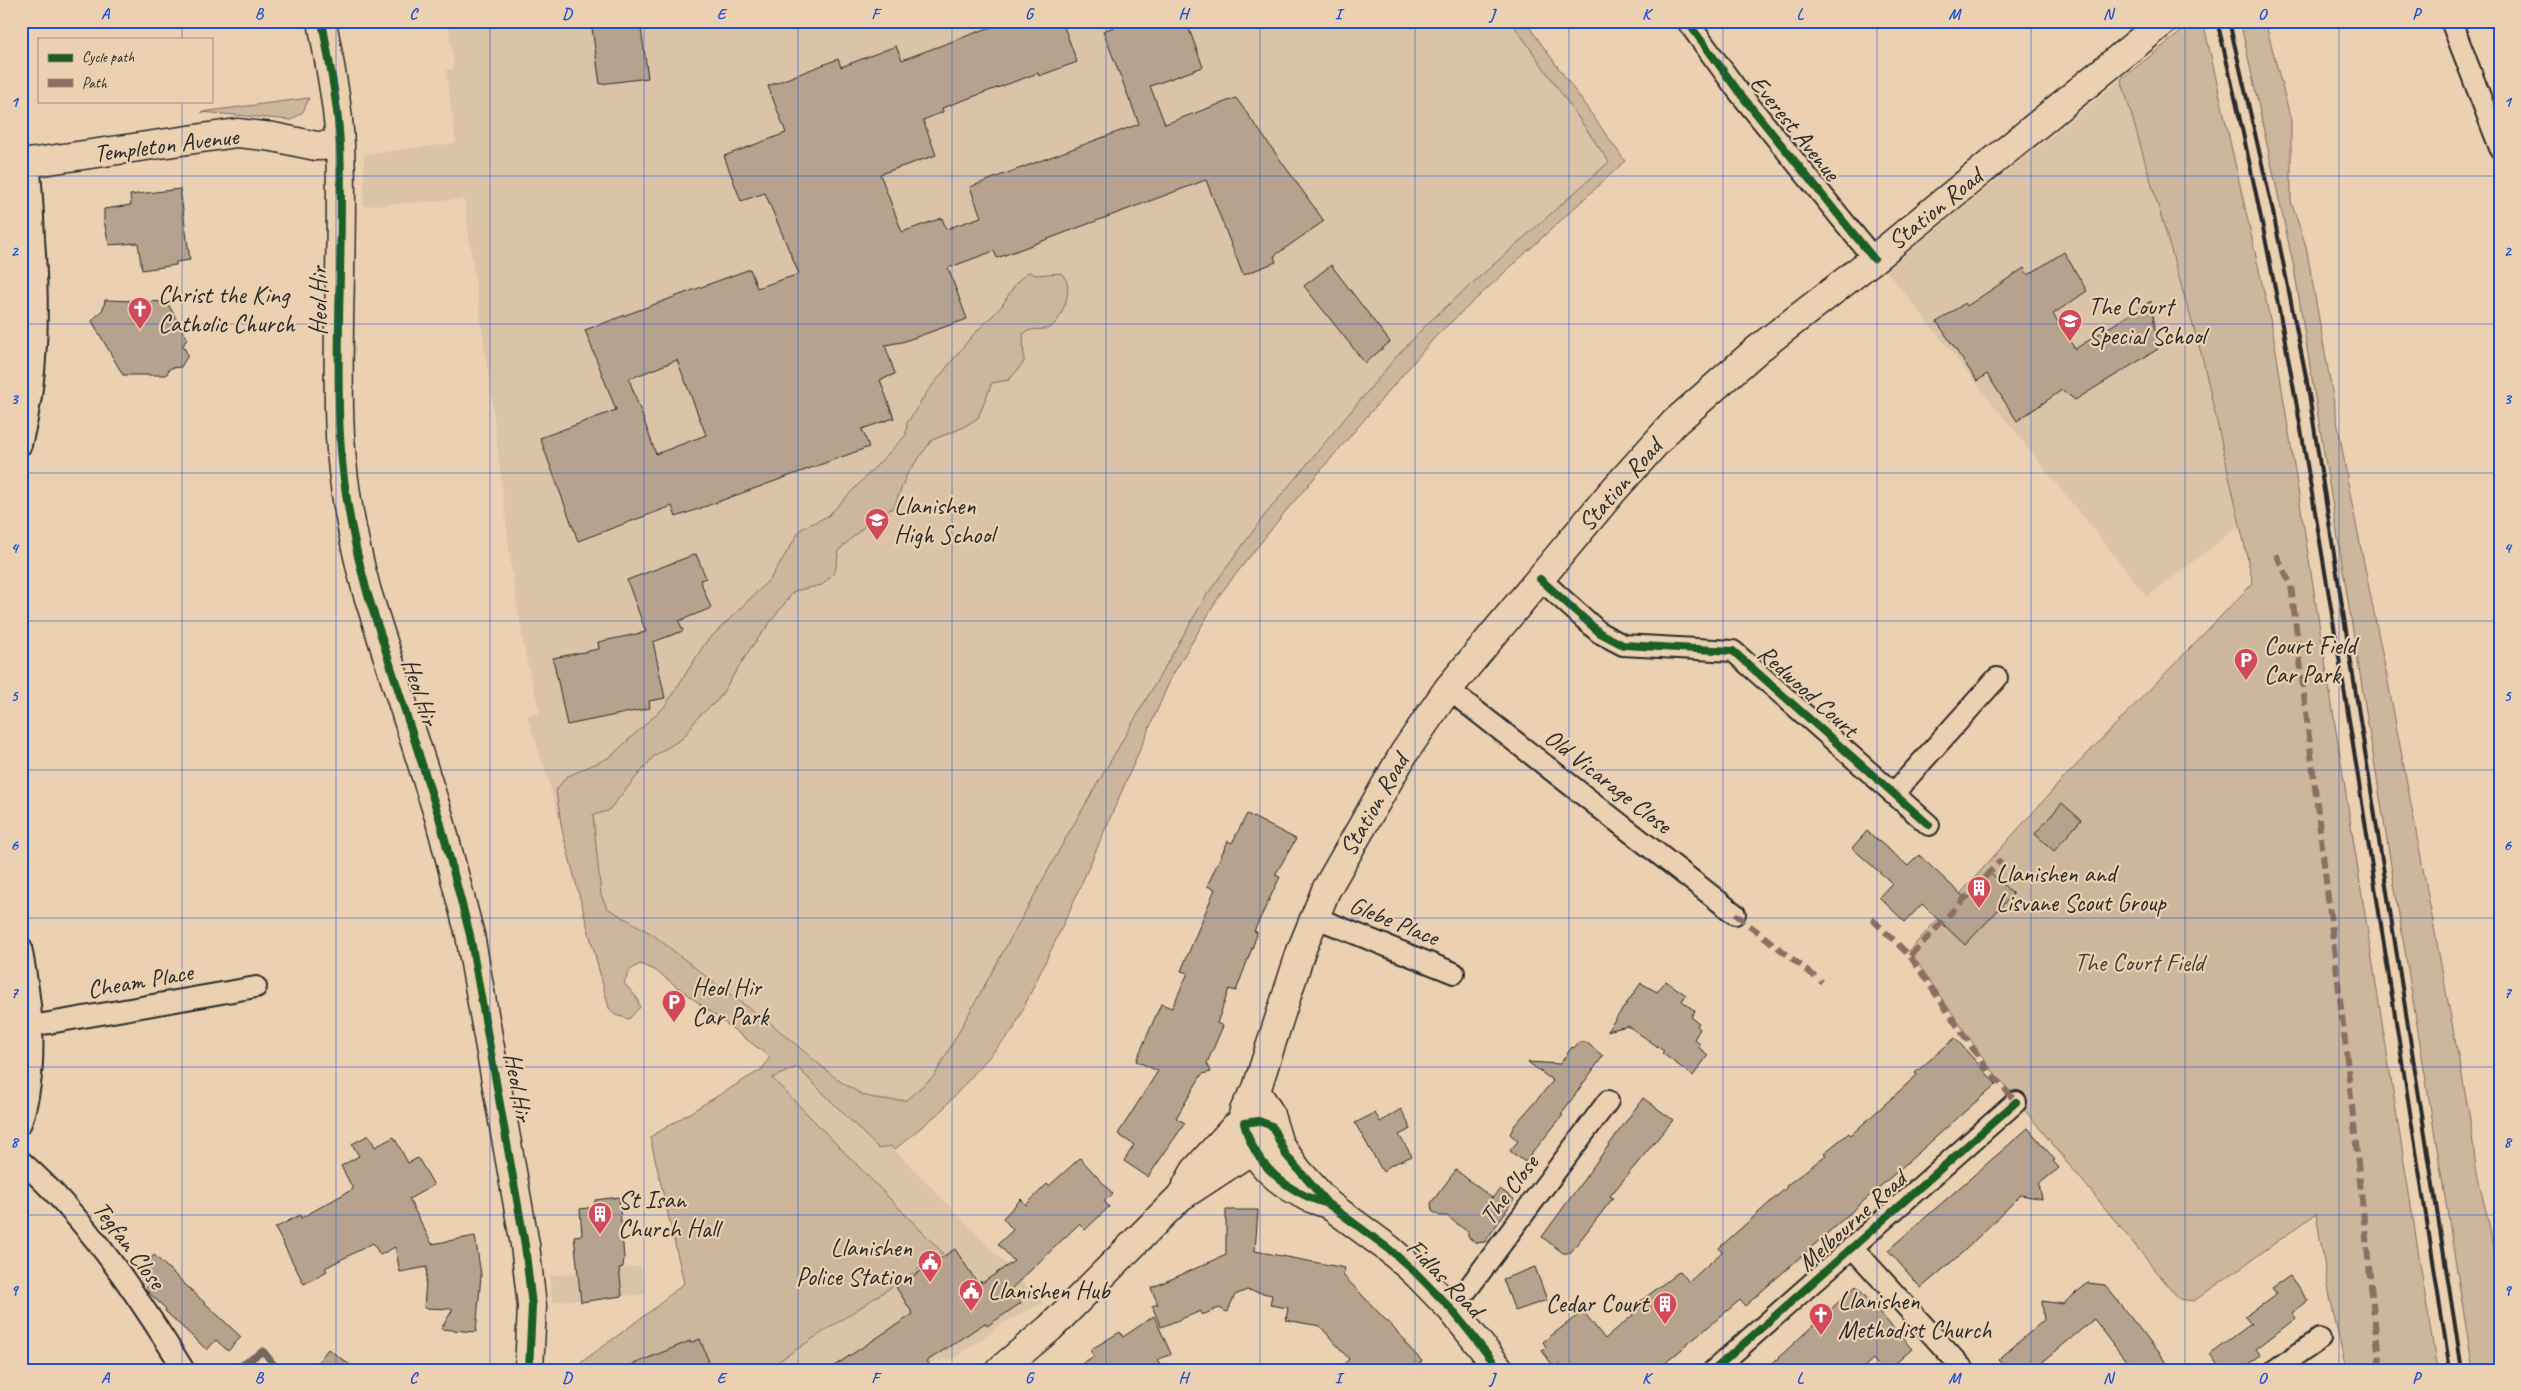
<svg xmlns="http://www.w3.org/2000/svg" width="2521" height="1391" font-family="Caveat,sans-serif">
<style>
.built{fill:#dbc3a7}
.green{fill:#ccb69c;stroke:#7c7064}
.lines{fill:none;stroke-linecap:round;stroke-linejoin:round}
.stream{stroke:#72685d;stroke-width:7}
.building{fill:#b6a38d;stroke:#2b2b2b;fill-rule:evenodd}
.street-casing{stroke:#2b2b2b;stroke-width:24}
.secondary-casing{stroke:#2b2b2b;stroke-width:31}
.street{stroke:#ebd1b2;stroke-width:20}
.secondary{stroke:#ebd1b2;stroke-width:28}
.rail{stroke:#2b2b2b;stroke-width:4}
.quiet{stroke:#8d6e63;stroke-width:6;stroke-dasharray:12 6;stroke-linecap:butt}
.cycleway-casing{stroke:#ebd1b2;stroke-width:11}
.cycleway{stroke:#1b5e20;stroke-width:8}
.grid{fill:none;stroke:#1d4ed8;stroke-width:1;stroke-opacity:0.55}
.labels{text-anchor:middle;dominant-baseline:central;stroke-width:4.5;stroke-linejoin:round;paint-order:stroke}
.street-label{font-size:25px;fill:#2b2b2b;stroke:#ebd1b2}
.poi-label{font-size:25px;fill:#2b2b2b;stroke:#ebd1b2;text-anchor:start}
.park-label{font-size:25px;fill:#43403c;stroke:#ebd1b2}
.neatline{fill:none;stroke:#1d4ed8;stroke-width:2}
.grid-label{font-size:16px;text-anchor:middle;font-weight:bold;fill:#1d4ed8}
</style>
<rect width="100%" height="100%" fill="#ebd1b2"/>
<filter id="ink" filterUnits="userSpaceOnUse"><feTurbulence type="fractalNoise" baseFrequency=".02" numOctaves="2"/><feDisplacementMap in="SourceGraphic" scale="10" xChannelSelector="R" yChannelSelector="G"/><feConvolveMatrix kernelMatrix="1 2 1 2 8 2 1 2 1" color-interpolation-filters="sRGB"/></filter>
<g filter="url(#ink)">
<path class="built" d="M 448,21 L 1511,21 L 1609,162 L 1429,322 L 1396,357 L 1264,516 L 1206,596 L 1067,836 L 935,1075 L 906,1100 L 882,1100 L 863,1095 L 838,1080 L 769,1022 L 722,989 L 652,934 L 579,892 L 549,782 L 527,716 L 540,713 L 525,653 L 511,565 L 492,401 L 464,199 L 364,206 L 364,154 L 456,143 L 446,70 L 454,69 Z
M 2121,79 L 2203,360 L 2239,526 L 2147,597 L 1886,270 Z
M 797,1067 L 879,1149 L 891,1146 L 1043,1303 L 1003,1323 L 955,1358 L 949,1360 L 944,1359 L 940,1362 L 938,1359 L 920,1370 L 781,1370 L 776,1363 L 943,1253 L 772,1078 Z
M 640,1266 L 646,1294 L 552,1302 L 550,1276 Z"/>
<path class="green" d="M 1511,21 L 1525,21 L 1625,161 L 1436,336 L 1285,512 L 1221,593 L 1172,676 L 1070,910 L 1013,1030 L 941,1111 L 894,1150 L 891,1146 L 879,1149 L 797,1067 L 772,1078 L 943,1253 L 776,1363 L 781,1370 L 571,1370 L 656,1307 L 684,1283 L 650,1137 L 762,1069 L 770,1057 L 655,970 L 640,964 L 630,970 L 624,983 L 637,998 L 640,1007 L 629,1019 L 615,1015 L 609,1008 L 562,830 L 556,790 L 566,777 L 610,757 L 665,706 L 706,642 L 770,579 L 801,529 L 828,516 L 906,435 L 907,423 L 927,392 L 972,336 L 1001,307 L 1016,283 L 1028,272 L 1036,275 L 1061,273 C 1063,275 1066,279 1067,283 C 1071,294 1060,324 1049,328 C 1039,331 1032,327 1023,334 L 1024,362 L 1009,380 L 992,383 L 978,418 L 962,428 L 932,440 L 907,474 L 894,507 L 865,526 L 839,550 L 835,572 L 822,585 L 794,591 L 750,649 L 718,700 L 699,716 L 683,738 L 654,756 L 608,811 L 593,815 L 601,895 L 607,908 L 652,934 L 722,989 L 769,1022 L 838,1080 L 863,1095 L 882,1100 L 906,1100 L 935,1075 L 1067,836 L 1206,596 L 1264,516 L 1396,357 L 1429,322 L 1609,162 Z
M 2195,21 L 2203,21 L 2273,332 L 2437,1370 L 2346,1370 L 2330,1297 L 2316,1214 L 2194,1301 L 2179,1299 L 1988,1065 L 1909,951 L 2061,781 L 2253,583 L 2203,360 L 2121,79 Z
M 2240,21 L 2265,21 L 2291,120 L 2291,201 L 2306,246 L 2351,499 L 2388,682 L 2470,1119 L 2476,1168 L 2500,1274 L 2500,1370 L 2473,1370 L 2294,268 Z
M 309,98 L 303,112 L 291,120 L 201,112 Z"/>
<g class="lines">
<path class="stream" d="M 235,1370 L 263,1351 L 278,1370"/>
</g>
<path class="building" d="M 591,21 L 640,21 L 648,78 L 600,84 Z
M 1007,21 L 1062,21 L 1077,62 L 1039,76 L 1038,73 L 942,108 L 943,112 L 923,120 L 936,155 L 880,174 L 902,232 L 942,218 L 946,229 L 981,217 L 970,187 L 1139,124 L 1103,31 L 1114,27 L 1112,21 L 1186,21 L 1203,67 L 1150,86 L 1165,124 L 1236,98 L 1324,221 L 1274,256 L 1276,262 L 1243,275 L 1206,180 L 997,258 L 994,251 L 948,268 L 967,319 L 902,342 L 885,345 L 895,374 L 880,380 L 894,418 L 862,429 L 869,447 L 676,517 L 672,506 L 578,541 L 540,438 L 616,410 L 585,330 L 750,269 L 757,288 L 799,274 L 765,193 L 741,201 L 724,156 L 786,133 L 768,86 L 838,59 L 841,67 L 896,46 L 902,60 ZM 677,360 L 706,435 L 656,454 L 629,379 Z
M 180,189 L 190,260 L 176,262 L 176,265 L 142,270 L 138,243 L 109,245 L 104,221 L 104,209 L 131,205 L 130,195 Z
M 2064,252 L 2087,291 L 2053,314 L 2075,349 L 2151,301 L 2158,349 L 2075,400 L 2062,390 L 2017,421 L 1987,374 L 1977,381 L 1937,322 L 1965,303 L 1967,306 L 2024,268 L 2028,275 Z
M 1331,265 L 1390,342 L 1365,363 L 1304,286 Z
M 105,300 L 167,302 L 187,338 L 183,346 L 188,355 L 181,367 L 170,368 L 166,375 L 123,375 L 92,321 L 103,309 Z
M 696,554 L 706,578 L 700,580 L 711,608 L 679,621 L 683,631 L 653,642 L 665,698 L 649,701 L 650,708 L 567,725 L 553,658 L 599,649 L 598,642 L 646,632 L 627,580 Z
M 2062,803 L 2081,820 L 2054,851 L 2035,834 Z
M 1247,814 L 1296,839 L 1275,875 L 1280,877 L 1254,931 L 1257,932 L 1254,943 L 1236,991 L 1229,989 L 1217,1023 L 1223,1026 L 1207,1063 L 1211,1072 L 1202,1074 L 1176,1118 L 1185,1123 L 1148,1177 L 1124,1161 L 1134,1145 L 1118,1134 L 1158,1071 L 1136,1061 L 1161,1004 L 1172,1008 L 1188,973 L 1181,971 L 1215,889 L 1207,886 L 1228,841 L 1232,843 Z
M 1867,831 L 1908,866 L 1919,855 L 1967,900 L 1991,873 L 2013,894 L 1965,945 L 1922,904 L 1905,922 L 1879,897 L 1892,883 L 1852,848 Z
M 1666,981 L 1686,995 L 1682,1001 L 1695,1011 L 1691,1017 L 1699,1023 L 1697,1026 L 1700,1029 L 1694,1039 L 1700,1044 L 1698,1047 L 1708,1055 L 1693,1076 L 1662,1053 L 1664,1051 L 1628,1026 L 1607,1031 L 1641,983 L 1657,992 Z
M 1955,1038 L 1996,1084 L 1745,1306 L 1740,1300 L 1657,1370 L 1564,1370 L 1559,1364 L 1554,1367 L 1542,1351 L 1546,1347 L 1543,1342 L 1583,1311 L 1605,1339 L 1633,1315 L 1629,1310 L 1680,1271 L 1689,1282 L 1722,1252 L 1719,1248 L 1787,1187 L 1786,1186 L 1826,1155 L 1824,1153 L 1849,1133 L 1851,1135 L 1917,1075 L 1915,1073 Z
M 1579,1042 L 1586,1042 L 1603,1056 L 1561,1114 L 1563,1115 L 1525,1162 L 1510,1151 L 1518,1141 L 1510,1134 L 1514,1126 L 1553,1081 L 1528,1062 L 1560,1064 L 1572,1047 L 1574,1048 Z
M 1643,1098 L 1673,1120 L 1610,1196 L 1613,1198 L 1570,1253 L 1563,1253 L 1542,1237 Z
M 1401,1109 L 1411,1129 L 1399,1135 L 1412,1156 L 1391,1165 L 1383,1172 L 1355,1123 L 1375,1113 L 1380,1122 Z
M 2028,1128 L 2055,1160 L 2053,1161 L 2059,1168 L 2039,1184 L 2042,1199 L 2021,1195 L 1963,1252 L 1921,1288 L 1888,1250 Z
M 369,1135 L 375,1147 L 394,1137 L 408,1163 L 418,1158 L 434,1185 L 409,1199 L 432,1244 L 475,1236 L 481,1275 L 476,1332 L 441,1329 L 453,1309 L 424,1308 L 427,1267 L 400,1272 L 395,1247 L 380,1255 L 373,1243 L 325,1268 L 327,1271 L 304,1284 L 275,1228 L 300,1215 L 301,1218 L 353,1189 L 341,1166 L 359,1156 L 352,1144 Z
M 1080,1158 L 1113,1194 L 1104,1201 L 1109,1207 L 1085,1230 L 1079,1224 L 1011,1289 L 1021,1303 L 987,1326 L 985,1323 L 927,1361 L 933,1370 L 828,1370 L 913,1314 L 896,1287 L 955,1249 L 978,1284 L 981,1281 L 982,1283 L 1014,1261 L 998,1244 L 1013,1230 L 1003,1218 L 1021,1199 L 1026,1205 L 1047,1184 L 1049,1186 Z
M 1456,1170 L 1492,1198 L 1500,1189 L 1514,1199 L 1485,1242 L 1476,1243 L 1468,1237 L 1468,1232 L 1456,1223 L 1447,1216 L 1440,1216 L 1432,1211 L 1431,1203 Z
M 619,1197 L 624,1258 L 623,1267 L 619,1268 L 622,1296 L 581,1302 L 574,1236 L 582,1235 L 580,1209 L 595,1207 L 595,1200 Z
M 1226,1210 L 1258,1210 L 1255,1251 L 1345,1268 L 1343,1275 L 1398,1333 L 1406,1341 L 1404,1342 L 1422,1361 L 1413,1370 L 1338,1370 L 1349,1359 L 1320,1326 L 1286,1320 L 1288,1308 L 1270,1305 L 1272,1295 L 1247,1290 L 1235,1295 L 1227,1312 L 1219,1308 L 1202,1315 L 1201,1311 L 1161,1327 L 1152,1306 L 1158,1304 L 1151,1288 L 1226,1255 Z
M 154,1255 L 241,1337 L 228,1351 L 216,1340 L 207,1350 L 165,1311 L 166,1309 L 145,1289 L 149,1285 L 138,1273 Z
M 1535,1267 L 1547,1300 L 1515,1311 L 1503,1279 Z
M 2290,1276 L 2308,1301 L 2292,1313 L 2296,1318 L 2256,1349 L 2261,1356 L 2241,1370 L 2221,1370 L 2210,1354 L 2251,1324 L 2245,1317 L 2277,1294 L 2272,1288 Z
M 2088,1283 L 2105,1285 L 2172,1370 L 2133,1370 L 2094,1319 L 2033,1370 L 2007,1370 L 1998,1360 L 2044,1320 L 2042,1301 L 2063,1304 Z
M 1856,1286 L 1912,1349 L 1888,1370 L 1882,1370 L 1873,1359 L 1861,1370 L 1765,1370 Z
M 1154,1316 L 1171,1354 L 1157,1360 L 1163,1370 L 1072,1370 L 1094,1356 L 1090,1350 L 1120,1332 L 1123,1337 Z
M 700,1339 L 712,1370 L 619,1370 L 690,1341 L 690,1343 Z
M 328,1349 L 357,1370 L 312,1370 Z"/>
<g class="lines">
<defs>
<path id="street" d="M 1687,21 L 1738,91 L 1874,259
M 2451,21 L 2500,148
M 21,445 C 39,377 39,309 34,239 C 33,214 32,188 29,163
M 1540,579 L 1600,633 L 1623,645 L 1733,651 L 1929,825
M 1448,689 L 1735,914
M 1893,794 L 1997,678
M 1314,917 L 1454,973
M 21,947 C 32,1004 40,1066 21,1123
M 32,1026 L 256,987
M 21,1161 C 88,1220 137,1295 184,1370
M 1852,1247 L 1964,1370
M 1452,1310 L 1608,1101
M 1714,1370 L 2016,1102
M 2275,1370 L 2320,1339"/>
<path id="secondary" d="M 322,21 C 329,62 338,103 340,145 C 344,242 335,339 340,436 C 343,489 353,541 367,592 L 439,817 L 470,935 L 525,1245 L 532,1306 L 529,1370
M 21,164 L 237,133 L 273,137 L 316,146 L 340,145
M 1256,1091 L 1269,1112 L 1279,1144 L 1298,1171 L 1328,1204 L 1389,1249 L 1414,1271 L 1452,1310 L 1500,1370
M 1187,1185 L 1195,1171 L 1235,1127 L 1244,1123 L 1261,1122
M 1328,1204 C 1292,1194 1255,1168 1246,1130 C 1244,1125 1242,1117 1244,1111 C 1246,1105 1252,1097 1256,1091 L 1301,951 L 1326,890 L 1404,753 L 1448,689 L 1612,492 L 1674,423 L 1758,349 L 1874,259 L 2164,21
M 1000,1370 L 1050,1328 L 1180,1197 L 1244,1155 L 1266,1135"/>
</defs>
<use href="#street" class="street-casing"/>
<use href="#secondary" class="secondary-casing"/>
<use href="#street" class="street"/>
<use href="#secondary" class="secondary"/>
<path class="rail" d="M 2217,21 C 2276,262 2315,506 2354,751 C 2386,957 2418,1164 2450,1370
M 2229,21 L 2272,207 L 2307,382 L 2462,1370"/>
<path class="quiet" d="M 2276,554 L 2291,585 L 2345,1041 L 2380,1370
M 1735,914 L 1822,982
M 1872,919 L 1910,956 L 1984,1065 L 2016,1102
M 1910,956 L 2001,860"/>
<defs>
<path id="cycleway" d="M 322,21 C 329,62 338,103 340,145 C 344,242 335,339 340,436 C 343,489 353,541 367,592 L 439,817 L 470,935 L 525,1245 L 532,1306 L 529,1370
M 1687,21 L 1738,91 L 1874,259
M 1540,579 L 1600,633 L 1623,645 L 1733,651 L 1929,825
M 1328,1204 C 1288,1193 1254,1165 1244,1123 L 1259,1121 L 1272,1126 L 1286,1155 L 1328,1204 L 1389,1249 L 1414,1271 L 1452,1310 L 1500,1370
M 1714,1370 L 2016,1102"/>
</defs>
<use href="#cycleway" class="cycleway-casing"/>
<use href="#cycleway" class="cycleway"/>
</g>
</g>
<path class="grid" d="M 182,21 L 182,39M 336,21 L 336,1370M 490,21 L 490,1370M 644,21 L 644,1370M 798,21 L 798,1370M 952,21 L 952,1370M 1106,21 L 1106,1370M 1260,21 L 1260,1370M 1415,21 L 1415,1370M 1569,21 L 1569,1370M 1723,21 L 1723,1370M 1877,21 L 1877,1370M 2031,21 L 2031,1370M 2185,21 L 2185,1370M 2339,21 L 2339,1370M 182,101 L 182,1370M 21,176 L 2500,176M 21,324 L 2500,324M 21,473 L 2500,473M 21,621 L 2500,621M 21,770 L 2500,770M 21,918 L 2500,918M 21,1067 L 2500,1067M 21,1215 L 2500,1215"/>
<defs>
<symbol id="church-pin" viewBox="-11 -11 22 30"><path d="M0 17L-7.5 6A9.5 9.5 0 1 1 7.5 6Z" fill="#d1495b" stroke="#ebd1b2"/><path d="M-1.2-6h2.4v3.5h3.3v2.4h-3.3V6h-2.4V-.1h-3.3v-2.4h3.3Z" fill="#fff"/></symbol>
<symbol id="school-pin" viewBox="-11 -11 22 30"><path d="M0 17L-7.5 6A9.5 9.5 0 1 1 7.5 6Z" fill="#d1495b" stroke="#ebd1b2"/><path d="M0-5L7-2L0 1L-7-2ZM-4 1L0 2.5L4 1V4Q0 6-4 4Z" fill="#fff"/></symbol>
<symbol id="parking-pin" viewBox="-11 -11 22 30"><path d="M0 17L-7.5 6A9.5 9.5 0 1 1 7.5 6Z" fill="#d1495b" stroke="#ebd1b2"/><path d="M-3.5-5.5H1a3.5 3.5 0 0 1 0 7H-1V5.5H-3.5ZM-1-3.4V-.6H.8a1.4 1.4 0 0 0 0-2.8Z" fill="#fff"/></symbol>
<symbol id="building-pin" viewBox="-11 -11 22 30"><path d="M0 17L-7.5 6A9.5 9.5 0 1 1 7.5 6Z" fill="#d1495b" stroke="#ebd1b2"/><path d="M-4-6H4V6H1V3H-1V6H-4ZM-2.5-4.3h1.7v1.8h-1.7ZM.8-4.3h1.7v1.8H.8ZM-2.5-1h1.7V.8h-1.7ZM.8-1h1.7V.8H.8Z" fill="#fff"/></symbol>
<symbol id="civic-pin" viewBox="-11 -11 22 30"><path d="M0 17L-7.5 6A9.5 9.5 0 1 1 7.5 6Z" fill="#d1495b" stroke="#ebd1b2"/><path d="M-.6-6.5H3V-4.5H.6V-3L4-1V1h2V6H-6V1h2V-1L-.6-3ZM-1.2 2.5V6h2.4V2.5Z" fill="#fff"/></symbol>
</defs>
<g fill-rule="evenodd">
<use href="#church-pin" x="126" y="295" width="28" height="38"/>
<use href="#school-pin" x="2056" y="307" width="28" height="38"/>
<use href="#school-pin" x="863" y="506" width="28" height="38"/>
<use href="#parking-pin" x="2232" y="646" width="28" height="38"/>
<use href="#building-pin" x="1965" y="874" width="28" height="38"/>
<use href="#parking-pin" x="660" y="988" width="28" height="38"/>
<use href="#building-pin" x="586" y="1200" width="28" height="38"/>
<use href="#civic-pin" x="916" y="1248" width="28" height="38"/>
<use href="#civic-pin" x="957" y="1277" width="28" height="38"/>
<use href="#building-pin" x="1651" y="1290" width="28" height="38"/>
<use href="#church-pin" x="1807" y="1301" width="28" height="38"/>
</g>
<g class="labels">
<g class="street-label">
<text transform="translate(1795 128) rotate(51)">Everest Avenue</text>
<text transform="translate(166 145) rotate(-7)">Templeton Avenue</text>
<text transform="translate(1935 209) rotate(-39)">Station Road</text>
<text transform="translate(319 301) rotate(-90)">Heol Hir</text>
<text transform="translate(1620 485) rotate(-49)">Station Road</text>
<text transform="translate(1808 691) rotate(42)">Redwood Court</text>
<text transform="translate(420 692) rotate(72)">Heol Hir</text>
<text transform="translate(1608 781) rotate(38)">Old Vicarage Close</text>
<text transform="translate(1374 805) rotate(-60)">Station Road</text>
<text transform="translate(1394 921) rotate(22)">Glebe Place</text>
<text transform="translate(140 981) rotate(-10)">Cheam Place</text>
<text transform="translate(518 1087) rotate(80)">Heol Hir</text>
<text transform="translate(1509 1190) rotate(-53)">The Close</text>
<text transform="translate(1852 1221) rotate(-42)">Melbourne Road</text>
<text transform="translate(129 1245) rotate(53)">Tegfan Close</text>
<text transform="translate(1445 1278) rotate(46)">Fidlas Road</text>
</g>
<g class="poi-label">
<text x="158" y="295">Christ the King<tspan x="158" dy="29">Catholic Church</tspan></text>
<text x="2088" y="307">The Court<tspan x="2088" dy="29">Special School</tspan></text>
<text x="894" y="506">Llanishen<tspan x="894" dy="29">High School</tspan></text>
<text x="2264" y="646">Court Field<tspan x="2264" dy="29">Car Park</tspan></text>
<text x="1996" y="874">Llanishen and<tspan x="1996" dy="29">Lisvane Scout Group</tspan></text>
<text x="692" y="988">Heol Hir<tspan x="692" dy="29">Car Park</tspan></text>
<text x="618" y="1200">St Isan<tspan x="618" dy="29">Church Hall</tspan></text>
<text x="912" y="1248" text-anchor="end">Llanishen<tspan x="912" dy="29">Police Station</tspan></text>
<text x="988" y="1291">Llanishen Hub</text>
<text x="1838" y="1301">Llanishen<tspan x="1838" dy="29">Methodist Church</tspan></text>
<text x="1648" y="1304" text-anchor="end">Cedar Court</text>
</g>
<g class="park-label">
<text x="2139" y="963">The Court Field</text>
</g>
</g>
<rect width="2521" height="1391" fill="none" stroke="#ebd1b2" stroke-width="55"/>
<rect x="38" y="38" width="175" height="65" fill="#ebd1b2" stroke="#9e8f7c"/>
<rect x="48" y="54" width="25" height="8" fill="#1b5e20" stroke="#9e8f7c"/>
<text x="82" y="62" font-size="15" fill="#2b2b2b">Cycle path</text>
<rect x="48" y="79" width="25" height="8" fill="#8d6e63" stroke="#9e8f7c"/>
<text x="82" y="88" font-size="15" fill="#2b2b2b">Path</text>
<rect x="28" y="28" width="2466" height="1336" class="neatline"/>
<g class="grid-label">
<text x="105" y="19">A</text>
<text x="259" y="19">B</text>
<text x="413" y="19">C</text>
<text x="567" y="19">D</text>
<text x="721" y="19">E</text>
<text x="875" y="19">F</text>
<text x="1029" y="19">G</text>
<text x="1183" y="19">H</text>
<text x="1338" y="19">I</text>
<text x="1492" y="19">J</text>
<text x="1646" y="19">K</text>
<text x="1800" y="19">L</text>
<text x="1954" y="19">M</text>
<text x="2108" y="19">N</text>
<text x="2262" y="19">O</text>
<text x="2416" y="19">P</text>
<text x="14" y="107">1</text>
<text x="2507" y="107">1</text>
<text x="14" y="256">2</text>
<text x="2507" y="256">2</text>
<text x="14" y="404">3</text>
<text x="2507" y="404">3</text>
<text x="14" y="553">4</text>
<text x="2507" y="553">4</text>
<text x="14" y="701">5</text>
<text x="2507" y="701">5</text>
<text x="14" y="850">6</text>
<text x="2507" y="850">6</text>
<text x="14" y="998">7</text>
<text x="2507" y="998">7</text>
<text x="14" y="1147">8</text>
<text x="2507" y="1147">8</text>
<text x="14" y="1295">9</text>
<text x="2507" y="1295">9</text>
<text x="105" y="1383">A</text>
<text x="259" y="1383">B</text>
<text x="413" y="1383">C</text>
<text x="567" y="1383">D</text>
<text x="721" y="1383">E</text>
<text x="875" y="1383">F</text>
<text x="1029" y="1383">G</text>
<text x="1183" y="1383">H</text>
<text x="1338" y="1383">I</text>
<text x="1492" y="1383">J</text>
<text x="1646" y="1383">K</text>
<text x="1800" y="1383">L</text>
<text x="1954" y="1383">M</text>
<text x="2108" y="1383">N</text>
<text x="2262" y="1383">O</text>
<text x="2416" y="1383">P</text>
</g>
</svg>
